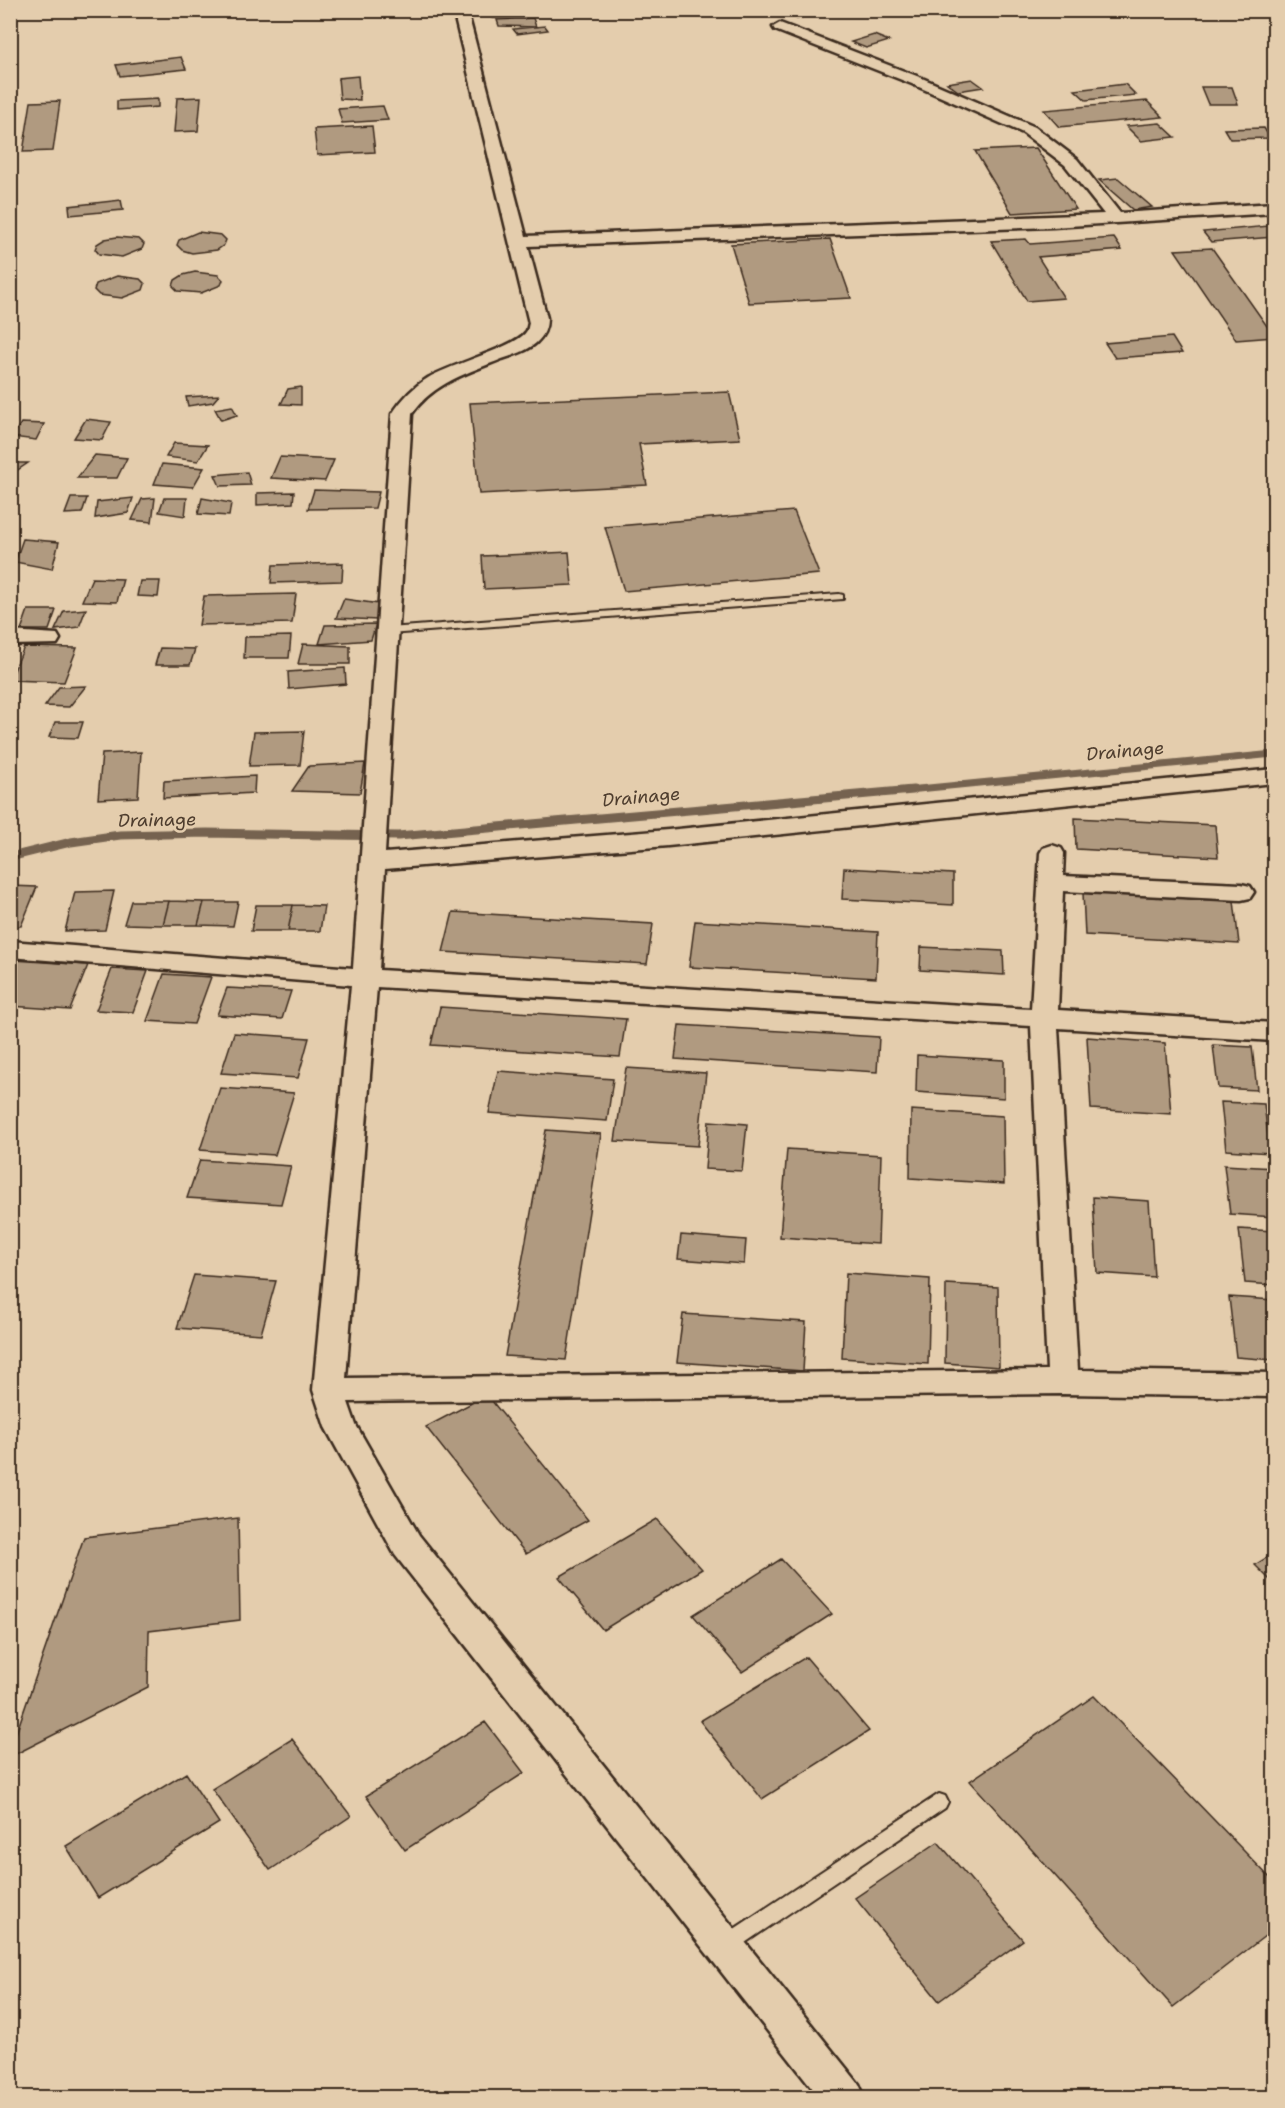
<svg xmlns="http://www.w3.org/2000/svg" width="1285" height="2108" font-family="'Shantell Sans',sans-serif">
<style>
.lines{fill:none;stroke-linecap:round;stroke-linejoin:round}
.stream-far1{stroke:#74624f;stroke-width:7}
.stream{stroke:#74624f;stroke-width:9}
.building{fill:#b09a80;stroke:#3b2a1e;stroke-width:1.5}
.service-casing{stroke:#3b2a1e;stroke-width:4}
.minor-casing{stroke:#3b2a1e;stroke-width:5}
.service{fill:#e4cdad;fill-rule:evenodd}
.minor{fill:#e4cdad;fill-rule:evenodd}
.labels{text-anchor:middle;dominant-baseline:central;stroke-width:5;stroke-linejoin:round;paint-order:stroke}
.water-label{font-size:18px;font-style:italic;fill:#4e3d2e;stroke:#e4cdad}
</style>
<rect width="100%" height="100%" fill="#e4cdad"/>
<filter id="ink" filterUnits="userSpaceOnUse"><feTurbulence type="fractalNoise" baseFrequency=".0167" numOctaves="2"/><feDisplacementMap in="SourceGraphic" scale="12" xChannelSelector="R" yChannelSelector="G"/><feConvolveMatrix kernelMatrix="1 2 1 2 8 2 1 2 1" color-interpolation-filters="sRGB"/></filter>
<g filter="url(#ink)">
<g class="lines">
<path class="stream-far1" d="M 898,791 L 1274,754"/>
<path class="stream" d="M 10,857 L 71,842 L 120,835 L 207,833 L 398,836 L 913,790"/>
</g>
<path class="building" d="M 798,10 L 811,10 L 817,13 L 797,19 L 786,14 Z
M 491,11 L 522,11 L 524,19 L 492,18 Z
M 533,18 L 536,27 L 499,26 L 497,20 Z
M 545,26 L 548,30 L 517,34 L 513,29 Z
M 874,35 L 889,41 L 866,48 L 851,42 Z
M 181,57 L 186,69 L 120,76 L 116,65 Z
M 358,76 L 360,100 L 340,99 L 338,78 Z
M 972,79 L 983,87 L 958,91 L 947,83 Z
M 1125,84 L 1136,95 L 1086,100 L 1075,90 Z
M 1201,87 L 1232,87 L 1238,104 L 1208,104 Z
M 201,97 L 198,131 L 174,132 L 177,98 Z
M 158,99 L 158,107 L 117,110 L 117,101 Z
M 60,101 L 53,151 L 23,152 L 31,102 Z
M 1147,101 L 1163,117 L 1059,127 L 1044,110 Z
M 383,106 L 388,120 L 342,123 L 338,109 Z
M 1160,123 L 1175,137 L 1141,141 L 1126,126 Z
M 372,126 L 375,152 L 317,155 L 314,129 Z
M 1264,128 L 1270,138 L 1230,139 L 1224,129 Z
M 1036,148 L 1076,209 L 1012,213 L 975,151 Z
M 1118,178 L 1152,207 L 1133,210 L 1099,180 Z
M 121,200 L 123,210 L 70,215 L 69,206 Z
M 1269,226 L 1274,232 L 1274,237 L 1211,242 L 1203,232 Z
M 198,232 L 221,235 L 226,240 L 224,245 L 217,250 L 192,253 L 182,250 L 177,245 L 179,240 Z
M 117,237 L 139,239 L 144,244 L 142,249 L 122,257 L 99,254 L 95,249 L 97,244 L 105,239 Z
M 1114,238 L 1122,250 L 1038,257 L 1064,298 L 1027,301 L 991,241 L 1026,239 L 1030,244 Z
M 830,239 L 851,298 L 749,303 L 731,244 Z
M 1212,248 L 1274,336 L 1274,337 L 1236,340 L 1175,250 Z
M 195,272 L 218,275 L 223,280 L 221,285 L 201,293 L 178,291 L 173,286 L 175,280 L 183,275 Z
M 117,276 L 140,279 L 145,284 L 143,290 L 122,298 L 99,295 L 94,290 L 96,284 Z
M 1172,337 L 1182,353 L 1115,358 L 1105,343 Z
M 301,387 L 301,405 L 281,404 L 288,389 Z
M 729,392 L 740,439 L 639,444 L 647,485 L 479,494 L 470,403 Z
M 219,395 L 213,402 L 188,406 L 186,397 Z
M 232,406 L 237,415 L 221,420 L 215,409 Z
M 86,419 L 111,422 L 102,440 L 74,438 Z
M 21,423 L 44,424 L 36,440 L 12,437 Z
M 174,443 L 208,445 L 198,461 L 166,457 Z
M 95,455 L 127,458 L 117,478 L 77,478 Z
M 280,457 L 334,460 L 325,481 L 271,478 Z
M 10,463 L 28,463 L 10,475 Z
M 162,464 L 204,468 L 193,487 L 154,484 Z
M 247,472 L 251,485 L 220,486 L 215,475 Z
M 314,490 L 379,492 L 375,508 L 308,509 Z
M 294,492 L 293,503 L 257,505 L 257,493 Z
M 71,498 L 87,498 L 82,513 L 65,514 Z
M 133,498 L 128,513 L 95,518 L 97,502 Z
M 155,498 L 152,522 L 132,520 L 142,499 Z
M 164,498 L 187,498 L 185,516 L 159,512 Z
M 202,498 L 231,503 L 229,516 L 198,514 Z
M 794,511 L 819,574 L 624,591 L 605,527 Z
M 23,539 L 59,542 L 52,569 L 15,562 Z
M 569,552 L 572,585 L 484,589 L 482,556 Z
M 343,563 L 342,581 L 271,583 L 273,565 Z
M 92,578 L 123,579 L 117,602 L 82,601 Z
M 140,581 L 160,581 L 158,597 L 137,596 Z
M 296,594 L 292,623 L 199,625 L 204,596 Z
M 344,599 L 379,604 L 377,620 L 336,618 Z
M 86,609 L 79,627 L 55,630 L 64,611 Z
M 28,610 L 56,610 L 49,630 L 21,630 Z
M 376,624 L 371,640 L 319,644 L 325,625 Z
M 291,636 L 289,658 L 244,658 L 245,637 Z
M 303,644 L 350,646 L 350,664 L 298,664 Z
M 24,647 L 77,648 L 64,682 L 10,680 Z
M 160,648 L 195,649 L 190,665 L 155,665 Z
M 345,668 L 346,684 L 289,689 L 288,672 Z
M 86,686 L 69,707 L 45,706 L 59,687 Z
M 55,722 L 83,722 L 78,738 L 49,737 Z
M 304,731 L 300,765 L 249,766 L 254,732 Z
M 141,752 L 138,797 L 98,799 L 102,754 Z
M 365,763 L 360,793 L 292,791 L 309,766 Z
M 255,776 L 254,793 L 163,798 L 164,781 Z
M 1075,818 L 1215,825 L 1218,857 L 1076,849 Z
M 844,868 L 953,874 L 953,905 L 842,899 Z
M 10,886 L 37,887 L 21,926 L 10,926 Z
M 114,891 L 105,930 L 65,931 L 75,892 Z
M 1083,893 L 1234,901 L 1239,944 L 1085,935 Z
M 131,901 L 169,901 L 163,925 L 124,924 Z
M 169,901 L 204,902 L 198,925 L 163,925 Z
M 204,902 L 238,902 L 233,926 L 198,925 Z
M 256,905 L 293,905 L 288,931 L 251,931 Z
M 293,905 L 324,906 L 320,931 L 288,931 Z
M 453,912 L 653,924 L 647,964 L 443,952 Z
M 695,921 L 878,932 L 876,978 L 689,967 Z
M 921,947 L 1003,951 L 1004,975 L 920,970 Z
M 14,960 L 88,965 L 70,1010 L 10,1006 L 10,968 Z
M 112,969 L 148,971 L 133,1012 L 96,1010 Z
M 164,974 L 211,977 L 194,1024 L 147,1021 Z
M 227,988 L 291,991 L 282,1019 L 217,1015 Z
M 440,1007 L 626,1019 L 620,1057 L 431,1045 Z
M 679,1025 L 879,1037 L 877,1072 L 675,1059 Z
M 234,1033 L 309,1038 L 298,1078 L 221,1073 Z
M 1087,1037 L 1165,1043 L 1171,1114 L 1091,1109 Z
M 1213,1045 L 1252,1047 L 1257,1090 L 1218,1088 Z
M 917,1055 L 1004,1060 L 1004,1098 L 916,1092 Z
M 626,1068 L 706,1073 L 698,1146 L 615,1141 Z
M 498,1071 L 613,1079 L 607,1121 L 489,1113 Z
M 220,1088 L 294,1093 L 275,1155 L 200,1150 Z
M 1221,1102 L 1264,1104 L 1270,1153 L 1226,1150 Z
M 911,1110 L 1003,1116 L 1004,1184 L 910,1178 Z
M 709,1121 L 747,1124 L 742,1171 L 705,1169 Z
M 546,1130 L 601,1134 L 566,1360 L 505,1356 Z
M 787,1149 L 881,1155 L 878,1244 L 780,1237 Z
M 200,1160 L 291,1166 L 281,1204 L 187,1198 Z
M 1224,1165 L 1274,1168 L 1274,1217 L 1230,1214 Z
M 1093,1197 L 1149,1201 L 1154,1277 L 1097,1273 Z
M 1239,1229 L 1274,1231 L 1274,1285 L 1245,1283 Z
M 681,1235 L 746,1240 L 744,1264 L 678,1259 Z
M 846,1273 L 930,1279 L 928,1364 L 842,1358 Z
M 194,1275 L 276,1281 L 261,1334 L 177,1328 Z
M 946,1284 L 998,1287 L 999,1367 L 945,1363 Z
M 1229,1297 L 1274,1300 L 1274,1360 L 1236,1357 Z
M 683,1314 L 806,1322 L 803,1371 L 677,1362 Z
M 487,1395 L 588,1520 L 526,1554 L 426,1427 Z
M 238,1518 L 240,1620 L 149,1631 L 148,1687 L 10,1757 L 10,1751 L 84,1537 Z
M 657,1519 L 702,1569 L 603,1630 L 559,1577 Z
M 1274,1553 L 1274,1584 L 1255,1565 Z
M 781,1559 L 832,1614 L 742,1672 L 693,1615 Z
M 806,1657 L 869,1731 L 762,1799 L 700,1721 Z
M 1094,1696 L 1274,1882 L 1274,1929 L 1173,2007 L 970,1781 Z
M 485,1722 L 524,1773 L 405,1850 L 366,1796 Z
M 292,1739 L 351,1816 L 270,1870 L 212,1789 Z
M 186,1773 L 219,1823 L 98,1898 L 66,1846 Z
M 938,1842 L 1023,1940 L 939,2001 L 855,1898 Z"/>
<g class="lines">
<defs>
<path id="service" d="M 839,594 L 843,595 L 843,599 L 389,634 L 384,631 L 389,628 Z
M 939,1794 L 945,1796 L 948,1802 L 945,1808 L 733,1951 L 726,1954 L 719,1951 L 717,1945 L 719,1939 Z"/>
<path id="minor" d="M 453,10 L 467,10 L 526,236 L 1104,214 L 1065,165 L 1023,133 L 912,84 L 775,30 L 773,27 L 780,23 L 922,78 L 1035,127 L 1077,159 L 1120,213 L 1274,203 L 1274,213 L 1053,227 L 528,246 L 547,318 C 547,328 544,336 536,343 C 527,351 514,355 502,359 C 470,372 432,383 412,414 L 385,853 L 668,830 L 1274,769 L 1274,783 L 668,846 L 385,869 L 379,970 L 1031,1009 L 1040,853 L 1043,848 L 1052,845 L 1061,848 L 1064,853 L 1063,876 L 1241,884 L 1250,886 L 1254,892 L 1250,898 L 1241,900 L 1063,891 L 1058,1010 L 1274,1023 L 1274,1041 L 1058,1028 L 1078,1370 L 1274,1373 L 1274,1397 L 1063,1394 L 348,1402 L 356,1425 L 419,1535 L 859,2084 L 865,2098 L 820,2098 L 395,1555 L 325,1427 L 313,1390 L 351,985 L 10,957 L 10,941 L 353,968 L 392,414 C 402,399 413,387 428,378 C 449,365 516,347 526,332 C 528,330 528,326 529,323 ZM 377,987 L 1031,1026 L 1047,1370 L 346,1378 Z
M 10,631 L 57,634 L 60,639 L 57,644 L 10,645 Z"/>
</defs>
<use href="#service" class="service-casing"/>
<use href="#minor" class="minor-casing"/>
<use href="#service" class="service"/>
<use href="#minor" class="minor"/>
</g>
</g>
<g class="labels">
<g class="water-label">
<text transform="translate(1125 751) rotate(-5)">Drainage</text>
<text transform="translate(641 797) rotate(-5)">Drainage</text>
<text transform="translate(157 820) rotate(-1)">Drainage</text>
</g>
</g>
<rect width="1285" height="2108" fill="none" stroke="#e4cdad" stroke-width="36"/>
<rect x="18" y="18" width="1249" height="2072" fill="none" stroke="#3b2a1e" stroke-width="2" filter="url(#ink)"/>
</svg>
